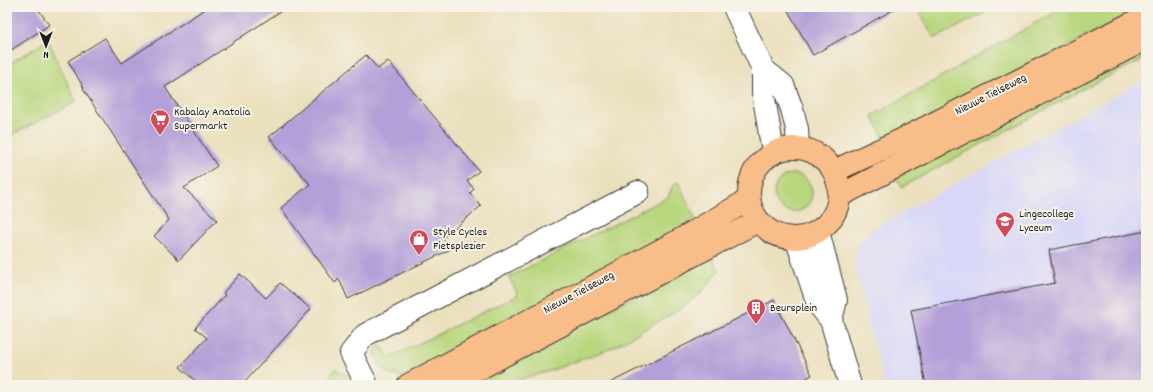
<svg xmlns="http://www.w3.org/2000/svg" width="1153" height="392" font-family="Dekko,sans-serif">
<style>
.built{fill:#d8d7f8}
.grass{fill:#b8d67c;stroke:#6a794c}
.building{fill:#b3a0d8}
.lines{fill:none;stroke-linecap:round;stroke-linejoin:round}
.minor-casing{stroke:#3b3934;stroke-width:24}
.major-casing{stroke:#3b3934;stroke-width:24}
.minor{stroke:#fff;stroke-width:22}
.major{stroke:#f8bd89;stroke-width:22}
.labels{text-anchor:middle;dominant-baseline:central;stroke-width:4;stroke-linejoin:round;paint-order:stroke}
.street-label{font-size:12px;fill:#1c1c1c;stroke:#f7f3e8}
.poi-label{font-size:12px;fill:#1c1c1c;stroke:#f7f3e8;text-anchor:start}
</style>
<rect width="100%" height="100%" fill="#f7f3e8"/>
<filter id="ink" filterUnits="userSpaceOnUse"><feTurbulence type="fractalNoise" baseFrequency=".025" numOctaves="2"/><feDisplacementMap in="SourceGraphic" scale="8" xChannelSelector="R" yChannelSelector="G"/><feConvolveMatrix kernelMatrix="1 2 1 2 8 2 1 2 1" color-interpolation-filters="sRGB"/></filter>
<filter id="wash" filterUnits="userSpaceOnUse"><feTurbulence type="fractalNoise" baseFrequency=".012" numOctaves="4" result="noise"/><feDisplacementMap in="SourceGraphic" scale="16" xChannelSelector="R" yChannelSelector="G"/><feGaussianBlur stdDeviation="0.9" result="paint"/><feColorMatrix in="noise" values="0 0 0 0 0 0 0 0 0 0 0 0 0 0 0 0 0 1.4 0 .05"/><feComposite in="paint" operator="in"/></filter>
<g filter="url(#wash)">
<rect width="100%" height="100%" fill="#ebe0be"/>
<path class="built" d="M 1146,79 L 1146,385 L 884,385 L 856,272 L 856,246 L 873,229 Z"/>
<path class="grass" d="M 931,7 L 996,7 L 934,39 L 920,13 Z
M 1067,7 L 1144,7 L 885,140 L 872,116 L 1037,22 Z
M 48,40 L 76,102 L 7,137 L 7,65 Z
M 1146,46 L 1146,58 L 1085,88 L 902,187 L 896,178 Z
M774 193a19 19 0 1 1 38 0a19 19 0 1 1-38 0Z
M 678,182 L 695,218 L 684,226 L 402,377 C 384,374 380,370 375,352 L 380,345 L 389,358 L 518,295 L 509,277 L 668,197 L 673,185 Z
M 711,256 L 719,270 L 701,293 L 680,309 L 612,348 L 550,371 L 500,385 L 465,385 Z
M 335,369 L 351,377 L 353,385 L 325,385 Z"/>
<g id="blocks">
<path class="building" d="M 7,7 L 37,7 L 49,25 L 7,53 Z
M 208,7 L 287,7 L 165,87 L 217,166 L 184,188 L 217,220 L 179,260 L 154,236 L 169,220 L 83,89 L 84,88 L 68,61 L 105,38 L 122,63 Z
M 786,7 L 898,7 L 813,55 Z
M 366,55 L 378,69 L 388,61 L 479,171 L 467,181 L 474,189 L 470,193 L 481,206 L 443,238 L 449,250 L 348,299 L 339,279 L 335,283 L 281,208 L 310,184 L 269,137 Z
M 1146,231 L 1146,385 L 926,385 L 911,310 L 1055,283 L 1049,250 Z
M 240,274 L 266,298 L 280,283 L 311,309 L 242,385 L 200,385 L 180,367 L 207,338 L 195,328 L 225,295 L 223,293 Z
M 774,300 L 812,375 L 794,385 L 606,385 Z"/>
</g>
</g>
<g filter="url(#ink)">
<use href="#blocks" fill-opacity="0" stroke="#3b3934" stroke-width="1"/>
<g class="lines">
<defs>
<path id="minor" d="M 734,7 L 763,69 L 763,92 L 773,152
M 763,69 L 783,85 L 792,109 L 797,129 L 798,148
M 818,231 L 836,300 L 831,320
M 796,238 L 818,304 L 831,320 L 850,385
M 367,385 L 351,353 L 365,335 L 638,192"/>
<path id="major" d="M749 193a45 45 0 1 1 90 0a45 45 0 1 1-90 0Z
M 834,171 L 899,141 L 1146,16
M 839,196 L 1146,39
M 408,385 L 676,242 L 748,200
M 448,385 L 758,221"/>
</defs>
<use href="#minor" class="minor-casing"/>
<use href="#major" class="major-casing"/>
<use href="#minor" class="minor"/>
<use href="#major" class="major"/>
</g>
</g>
<defs>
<symbol id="supermarket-pin" viewBox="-11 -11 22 30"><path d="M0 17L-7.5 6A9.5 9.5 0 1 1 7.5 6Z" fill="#d1495b" stroke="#f7f3e8"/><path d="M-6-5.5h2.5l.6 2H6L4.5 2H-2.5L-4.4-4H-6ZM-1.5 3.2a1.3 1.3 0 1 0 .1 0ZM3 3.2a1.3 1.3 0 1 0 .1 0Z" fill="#fff"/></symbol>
<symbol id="school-pin" viewBox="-11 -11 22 30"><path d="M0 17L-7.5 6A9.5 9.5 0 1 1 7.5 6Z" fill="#d1495b" stroke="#f7f3e8"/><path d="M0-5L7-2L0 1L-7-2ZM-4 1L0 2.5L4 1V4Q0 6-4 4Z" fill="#fff"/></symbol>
<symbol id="shop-pin" viewBox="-11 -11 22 30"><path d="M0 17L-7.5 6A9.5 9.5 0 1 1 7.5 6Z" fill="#d1495b" stroke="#f7f3e8"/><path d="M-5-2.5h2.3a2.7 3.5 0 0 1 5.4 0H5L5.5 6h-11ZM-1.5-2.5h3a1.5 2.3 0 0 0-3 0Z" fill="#fff"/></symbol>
<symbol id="building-pin" viewBox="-11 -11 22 30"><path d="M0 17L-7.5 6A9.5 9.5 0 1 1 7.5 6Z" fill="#d1495b" stroke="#f7f3e8"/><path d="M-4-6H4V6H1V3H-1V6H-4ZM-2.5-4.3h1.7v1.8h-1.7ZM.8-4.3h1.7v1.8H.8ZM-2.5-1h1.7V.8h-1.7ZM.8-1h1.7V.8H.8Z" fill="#fff"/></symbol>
</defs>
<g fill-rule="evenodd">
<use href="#supermarket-pin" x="149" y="108" width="22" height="30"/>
<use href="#school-pin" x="994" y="210" width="22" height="30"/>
<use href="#shop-pin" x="408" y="228" width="22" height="30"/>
<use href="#building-pin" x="745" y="297" width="22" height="30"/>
</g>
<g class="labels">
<g class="street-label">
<text transform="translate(991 95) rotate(-27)">Nieuwe Tielseweg</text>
<text transform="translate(579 293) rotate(-28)">Nieuwe Tielseweg</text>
</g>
<g class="poi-label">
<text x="174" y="112">Kabalay Anatolia<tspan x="174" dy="14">Supermarkt</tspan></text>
<text x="1019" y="214">Lingecollege<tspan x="1019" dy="14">Lyceum</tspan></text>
<text x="433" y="232">Style Cycles<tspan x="433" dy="14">Fietsplezier</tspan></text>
<text x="770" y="308">Beursplein</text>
</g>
</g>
<rect width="1153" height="392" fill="none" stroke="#f7f3e8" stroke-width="24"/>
<g transform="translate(46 46) rotate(180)" stroke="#f7f3e8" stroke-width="3" paint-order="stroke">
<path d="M0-3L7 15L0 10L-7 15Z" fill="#1c1c1c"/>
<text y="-6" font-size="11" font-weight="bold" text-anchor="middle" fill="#1c1c1c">N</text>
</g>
</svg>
